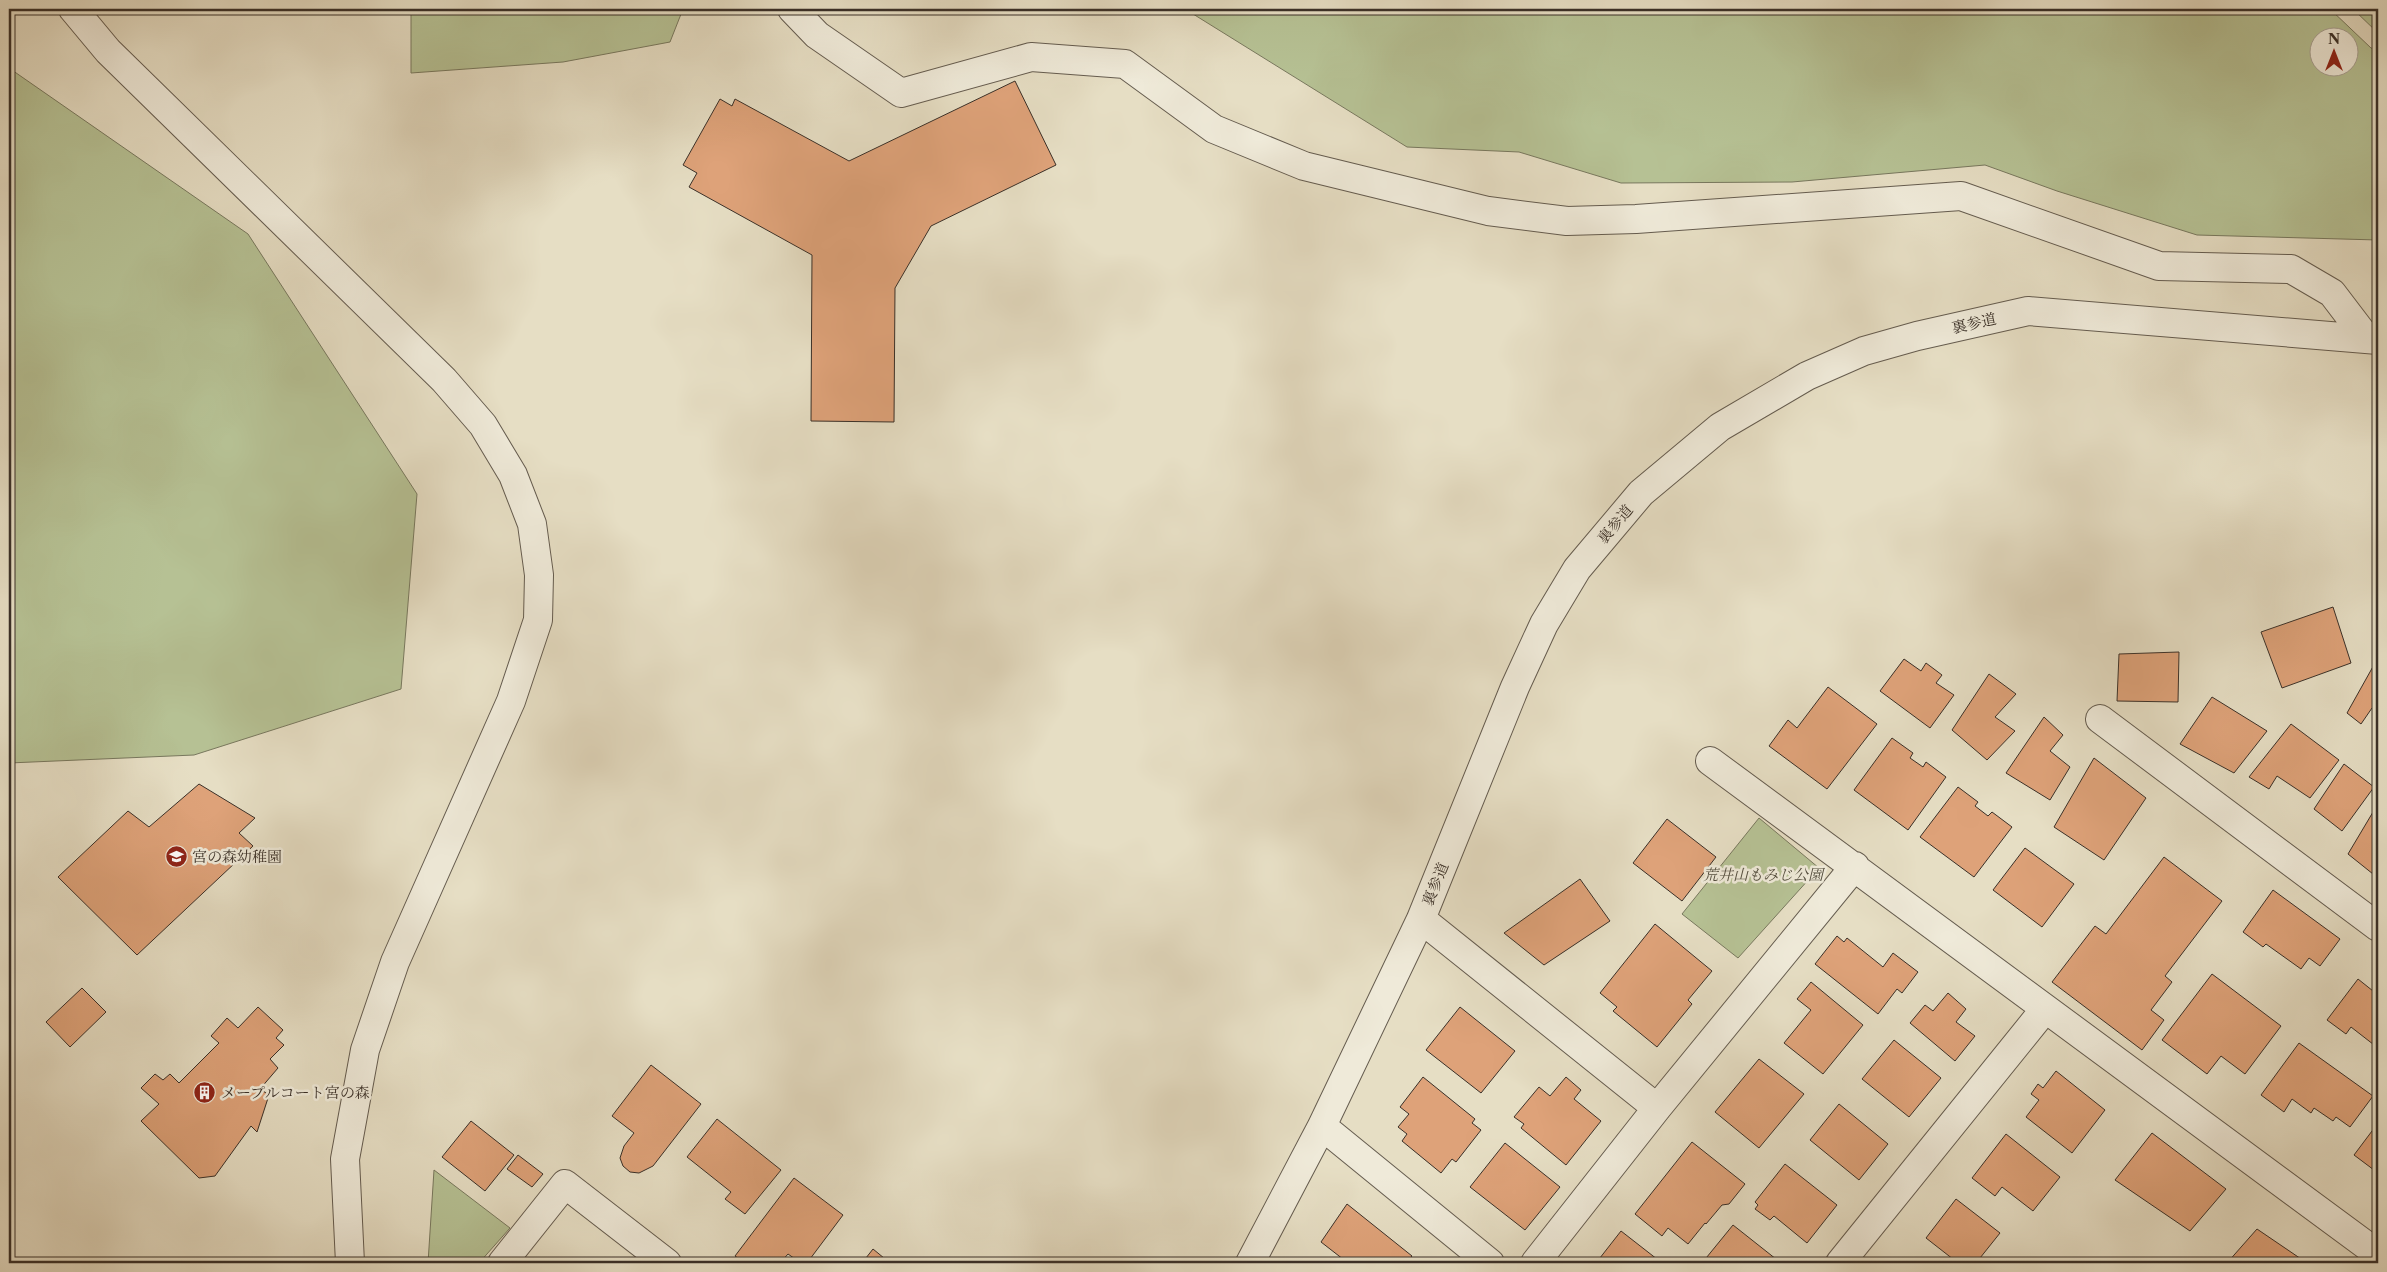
<svg xmlns="http://www.w3.org/2000/svg" width="2387" height="1272" font-family="'Libre Caslon Text','Noto Serif JP',serif">
<style>
.green{fill:#b6c194;stroke:#78785e;fill-rule:evenodd}
.building{fill:#dea279;stroke:#3a3028}
.lines{fill:none;stroke-linecap:round;stroke-linejoin:round}
.minor-casing{stroke:#655c4f;stroke-width:30}
.minor{stroke:#efead9;stroke-width:28}
.labels{text-anchor:middle;dominant-baseline:central;stroke-width:5;stroke-linejoin:round;paint-order:stroke}
.street-label{font-size:15px;fill:#3a3028;stroke:#efead9}
.poi-label{font-size:15px;fill:#3a3028;stroke:#efead9;text-anchor:start}
.park-label{font-size:15px;font-style:italic;fill:#534d3e;stroke:#efead9}
</style>
<rect width="100%" height="100%" fill="#e6dec4"/>
<filter id="stains"><feTurbulence type="fractalNoise" baseFrequency=".004" numOctaves="4"/><feColorMatrix values="0 0 0 0 .2 0 0 0 0 .09 0 0 0 0 .02 0 0 0 .5 -.17"/></filter>
<radialGradient id="worn" r=".72"><stop offset=".6" stop-color="#630" stop-opacity="0"/><stop offset="1" stop-color="#630" stop-opacity=".3"/></radialGradient>
<path class="green" d="M 411,9 L 683,9 L 670,42 L 563,62 L 411,73 Z
M 1185,9 L 2330,9 L 2371,48 L 2378,50 L 2378,240 L 2197,235 L 2057,191 L 1985,165 L 1792,182 L 1621,183 L 1519,152 L 1407,147 ZM 2320,38 L 2350,38 L 2350,68 L 2320,68 Z
M 2353,9 L 2378,9 L 2378,33 Z
M 9,68 L 248,234 L 417,494 L 401,689 L 194,755 L 9,763 Z
M 1759,818 L 1819,868 L 1738,958 L 1682,914 Z
M 434,1170 L 510,1228 L 479,1263 L 428,1263 Z"/>
<path class="building" d="M 1015,81 L 1056,165 L 931,226 L 895,288 L 894,422 L 811,421 L 812,255 L 689,187 L 697,173 L 683,165 L 720,99 L 732,106 L 735,99 L 849,161 Z
M 2333,607 L 2351,663 L 2282,688 L 2261,632 Z
M 2179,652 L 2178,702 L 2117,701 L 2119,654 Z
M 1904,659 L 1921,671 L 1926,663 L 1942,675 L 1936,683 L 1954,695 L 1930,728 L 1880,691 Z
M 2375,663 L 2378,665 L 2378,711 L 2372,708 L 2361,724 L 2347,713 Z
M 1989,674 L 2016,694 L 1995,717 L 2015,731 L 1987,760 L 1952,730 Z
M 1828,687 L 1877,724 L 1827,789 L 1769,746 L 1788,720 L 1797,728 Z
M 2212,697 L 2267,731 L 2234,773 L 2180,744 Z
M 2044,717 L 2063,735 L 2050,751 L 2070,767 L 2050,800 L 2006,773 Z
M 2291,724 L 2339,760 L 2310,798 L 2277,776 L 2269,789 L 2249,777 Z
M 1892,738 L 1913,753 L 1910,758 L 1923,767 L 1926,762 L 1946,777 L 1908,830 L 1854,790 Z
M 2094,758 L 2146,798 L 2104,860 L 2054,827 Z
M 2344,764 L 2374,787 L 2342,831 L 2314,809 Z
M 199,784 L 255,818 L 239,833 L 253,846 L 137,955 L 58,877 L 128,811 L 149,827 Z
M 1958,787 L 1978,802 L 1975,806 L 1988,816 L 1992,812 L 2012,827 L 1974,877 L 1920,837 Z
M 2376,807 L 2378,809 L 2378,878 L 2348,854 Z
M 1667,819 L 1716,857 L 1682,901 L 1633,863 Z
M 2025,848 L 2074,884 L 2042,927 L 1993,890 Z
M 2164,857 L 2222,901 L 2165,976 L 2172,982 L 2151,1010 L 2164,1020 L 2142,1050 L 2052,982 L 2095,926 L 2106,934 Z
M 1580,879 L 1610,921 L 1544,965 L 1504,933 Z
M 2273,890 L 2340,939 L 2320,966 L 2309,958 L 2301,969 L 2266,944 L 2263,947 L 2243,932 Z
M 1655,924 L 1712,971 L 1688,1000 L 1692,1004 L 1657,1047 L 1613,1011 L 1617,1007 L 1600,993 Z
M 1837,936 L 1844,942 L 1847,938 L 1883,967 L 1893,953 L 1918,972 L 1902,993 L 1897,989 L 1878,1014 L 1815,964 Z
M 2212,974 L 2281,1026 L 2245,1074 L 2221,1056 L 2207,1074 L 2162,1040 Z
M 2358,979 L 2378,995 L 2378,1048 L 2351,1027 L 2346,1034 L 2327,1020 Z
M 1811,982 L 1863,1025 L 1823,1074 L 1784,1043 L 1811,1010 L 1797,999 Z
M 82,988 L 106,1012 L 70,1047 L 46,1022 Z
M 1948,993 L 1966,1009 L 1956,1022 L 1975,1036 L 1955,1061 L 1910,1023 L 1925,1005 L 1933,1011 Z
M 258,1007 L 283,1030 L 276,1038 L 284,1045 L 270,1059 L 278,1068 L 260,1089 L 269,1095 L 257,1132 L 251,1126 L 215,1176 L 199,1178 L 141,1121 L 159,1104 L 141,1088 L 155,1074 L 163,1080 L 170,1074 L 179,1083 L 219,1043 L 211,1036 L 227,1018 L 238,1028 Z
M 1460,1007 L 1515,1051 L 1481,1093 L 1426,1050 Z
M 1894,1040 L 1941,1078 L 1909,1117 L 1862,1079 Z
M 2299,1043 L 2373,1096 L 2350,1127 L 2336,1117 L 2333,1121 L 2314,1108 L 2311,1113 L 2292,1099 L 2284,1112 L 2261,1095 Z
M 1759,1059 L 1804,1094 L 1759,1148 L 1715,1112 Z
M 651,1065 L 701,1104 L 653,1166 L 639,1173 L 630,1172 L 623,1166 L 620,1158 L 624,1146 L 634,1133 L 612,1116 Z
M 2056,1071 L 2105,1110 L 2072,1153 L 2026,1117 L 2039,1100 L 2031,1094 L 2038,1084 L 2043,1088 Z
M 1423,1077 L 1475,1119 L 1472,1123 L 1481,1130 L 1456,1162 L 1452,1159 L 1441,1173 L 1402,1141 L 1407,1134 L 1398,1127 L 1409,1114 L 1400,1107 Z
M 1566,1077 L 1581,1090 L 1574,1099 L 1601,1121 L 1566,1165 L 1521,1128 L 1524,1124 L 1514,1117 L 1539,1087 L 1550,1096 Z
M 1839,1104 L 1888,1144 L 1859,1180 L 1810,1140 Z
M 717,1119 L 781,1170 L 745,1214 L 725,1199 L 731,1192 L 687,1157 Z
M 471,1121 L 514,1155 L 485,1191 L 442,1157 Z
M 2378,1123 L 2378,1173 L 2354,1155 Z
M 2152,1133 L 2226,1189 L 2190,1231 L 2115,1180 Z
M 2006,1134 L 2060,1177 L 2033,1211 L 2002,1187 L 1995,1196 L 1972,1178 Z
M 1692,1142 L 1745,1184 L 1729,1204 L 1722,1205 L 1706,1224 L 1705,1223 L 1688,1244 L 1668,1228 L 1662,1236 L 1635,1214 Z
M 1505,1143 L 1560,1187 L 1525,1230 L 1470,1187 Z
M 518,1155 L 543,1174 L 532,1187 L 507,1169 Z
M 1785,1164 L 1837,1205 L 1807,1243 L 1774,1216 L 1770,1220 L 1755,1209 L 1758,1205 L 1755,1202 Z
M 794,1178 L 843,1215 L 807,1263 L 801,1263 L 788,1254 L 780,1263 L 745,1263 L 735,1256 Z
M 1956,1199 L 2000,1233 L 1976,1263 L 1958,1263 L 1926,1238 Z
M 1347,1204 L 1412,1256 L 1406,1263 L 1348,1263 L 1321,1242 Z
M 1733,1225 L 1781,1263 L 1702,1263 Z
M 2257,1229 L 2307,1263 L 2227,1263 Z
M 1621,1231 L 1662,1263 L 1596,1263 Z
M 873,1249 L 890,1263 L 862,1263 Z"/>
<g class="lines">
<defs>
<path id="minor" d="M 73,9 L 108,51 L 444,380 L 483,425 L 513,475 L 532,524 L 539,575 L 538,620 L 511,701 L 395,962 L 365,1050 L 345,1159 L 350,1263
M 792,9 L 817,35 L 901,93 L 1031,57 L 1125,64 L 1214,129 L 1304,166 L 1488,211 L 1567,221 L 1636,219 L 1961,196 L 2159,266 L 2291,269 L 2332,293 L 2367,339
M 2100,719 L 2378,927
M 1710,761 L 2378,1254
M 1421,919 L 1657,1108
M 1322,1126 L 1490,1263
M 502,1263 L 565,1184 L 667,1263
M 1250,1263 L 1322,1126 L 1421,919 L 1515,687 L 1544,624 L 1577,569 L 1641,493 L 1720,427 L 1807,376 L 1864,351 L 1917,336 L 2028,311 L 2378,340
M 1535,1263 L 1657,1108 L 1855,866
M 1840,1263 L 2045,1009"/>
</defs>
<use href="#minor" class="minor-casing"/>
<use href="#minor" class="minor"/>
</g>
<defs>
<symbol id="school-disc" viewBox="-11 -11 22 22"><circle r="9.5" fill="#8f2418" stroke="#efead9"/><path d="M0-5L7-2L0 1L-7-2ZM-4 1L0 2.5L4 1V4Q0 6-4 4Z" fill="#fff"/></symbol>
<symbol id="building-disc" viewBox="-11 -11 22 22"><circle r="9.5" fill="#8f2418" stroke="#efead9"/><path d="M-4-6H4V6H1V3H-1V6H-4ZM-2.5-4.3h1.7v1.8h-1.7ZM.8-4.3h1.7v1.8H.8ZM-2.5-1h1.7V.8h-1.7ZM.8-1h1.7V.8H.8Z" fill="#fff"/></symbol>
</defs>
<g fill-rule="evenodd">
<use href="#school-disc" x="164" y="844" width="25" height="25"/>
<use href="#building-disc" x="192" y="1080" width="25" height="25"/>
</g>
<g class="labels">
<g class="street-label">
<text transform="translate(1974 323) rotate(-13)">裏参道</text>
<text transform="translate(1615 524) rotate(-50)">裏参道</text>
<text transform="translate(1435 884) rotate(-68)">裏参道</text>
</g>
<g class="poi-label">
<text x="192" y="856">宮の森幼稚園</text>
<text x="221" y="1092">メープルコート宮の森</text>
</g>
<g class="park-label">
<text x="1763" y="874">荒井山もみじ公園</text>
</g>
</g>
<rect width="2387" height="1272" fill="none" stroke="#e6dec4" stroke-width="30"/>
<rect x="10" y="10" width="2367" height="1252" fill="none" stroke="#3a3028" stroke-width="2.5"/>
<rect x="15" y="15" width="2357" height="1242" fill="none" stroke="#3a3028"/>
<g transform="translate(2334 52)"><circle r="24" fill="#efead9" stroke="#a7a092"/>
<path d="M0-4L9 19L0 12L-9 19Z" fill="#8f2418"/>
<text y="-8" font-size="14" font-weight="bold" text-anchor="middle" fill="#3a3028">N</text>
</g>
<rect width="100%" height="100%" filter="url(#stains)"/>
<rect width="100%" height="100%" fill="url(#worn)"/>
</svg>
